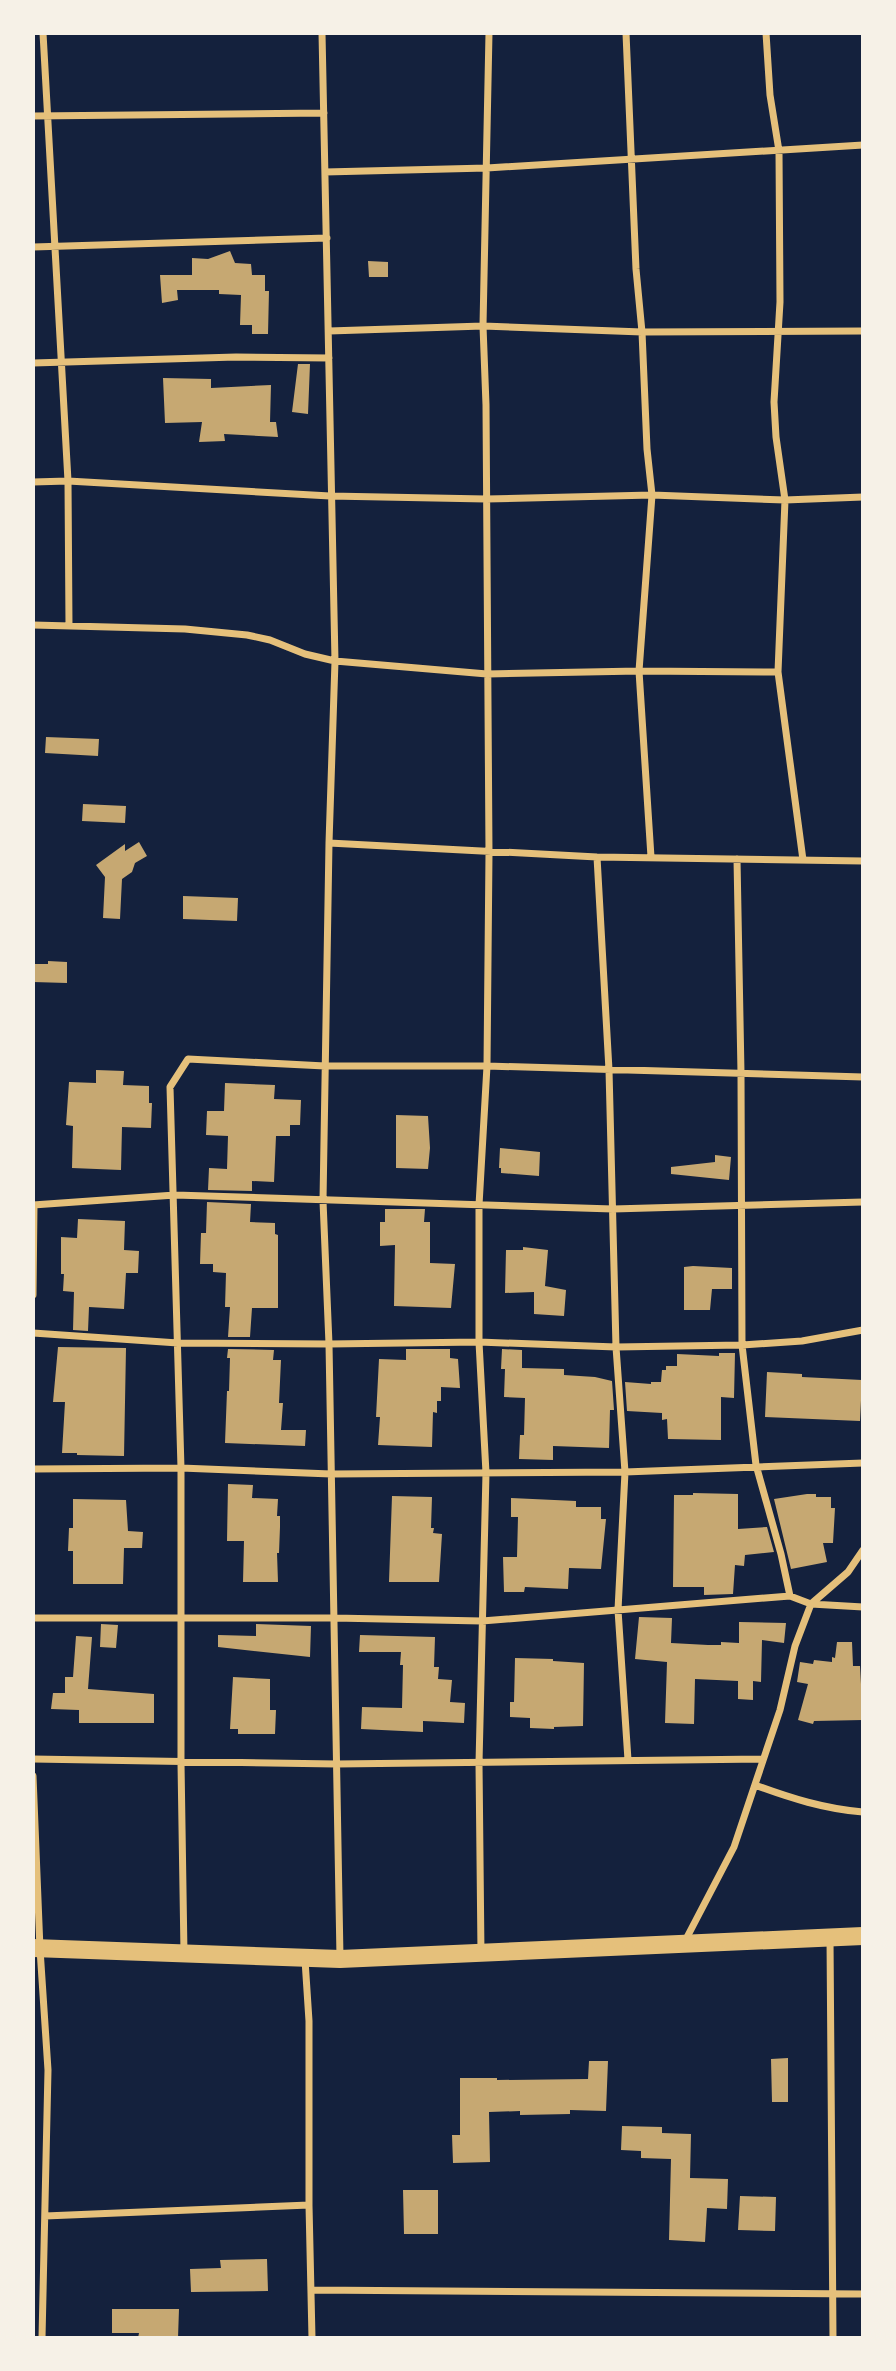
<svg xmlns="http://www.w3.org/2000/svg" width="896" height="2371" font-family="'Public Sans',sans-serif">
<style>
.building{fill:#c6a872}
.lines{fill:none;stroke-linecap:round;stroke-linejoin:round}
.minor{stroke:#e5c07b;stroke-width:7}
.trunk{stroke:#e5c07b;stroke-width:18}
</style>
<rect width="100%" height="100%" fill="#14213d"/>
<path class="building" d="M 230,251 L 235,263 L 251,264 L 252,275 L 265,275 L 265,291 L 269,291 L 268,334 L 252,334 L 252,325 L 240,325 L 241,295 L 219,294 L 219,290 L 177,290 L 178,300 L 162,303 L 160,275 L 192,275 L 192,258 L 208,259 Z
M 368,261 L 388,262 L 388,277 L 369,277 Z
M 298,364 L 310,364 L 308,414 L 292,412 Z
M 163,378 L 211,379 L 211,388 L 271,385 L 270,422 L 276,422 L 278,437 L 224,434 L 225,441 L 199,442 L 202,422 L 165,423 Z
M 46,737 L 99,739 L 98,756 L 45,753 Z
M 83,804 L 126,806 L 125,823 L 82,821 Z
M 139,842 L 147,856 L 135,863 L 132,872 L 122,879 L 120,919 L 103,918 L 105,877 L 96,865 L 125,844 L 125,851 Z
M 183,896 L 238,898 L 237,921 L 183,919 Z
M 48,961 L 67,962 L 67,983 L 33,982 L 33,964 L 48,964 Z
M 96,1070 L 124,1071 L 123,1085 L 149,1086 L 149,1103 L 152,1103 L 151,1128 L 122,1127 L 121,1170 L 72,1168 L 73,1126 L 66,1125 L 69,1082 L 96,1083 Z
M 225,1083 L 275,1085 L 274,1099 L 301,1100 L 300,1125 L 290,1125 L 290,1136 L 276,1136 L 274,1182 L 252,1181 L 252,1191 L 208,1190 L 209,1168 L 227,1169 L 228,1136 L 206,1135 L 207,1111 L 224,1111 Z
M 396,1115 L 428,1116 L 430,1148 L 428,1169 L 396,1168 Z
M 500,1148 L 540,1152 L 539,1176 L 501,1173 L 501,1168 L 499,1168 Z
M 715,1155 L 731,1157 L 729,1180 L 671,1174 L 671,1167 L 715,1162 Z
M 207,1202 L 251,1204 L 250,1222 L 275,1223 L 275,1234 L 278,1235 L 278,1308 L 252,1308 L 250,1337 L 228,1337 L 230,1307 L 225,1307 L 226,1273 L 213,1272 L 213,1264 L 200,1264 L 201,1233 L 206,1233 Z
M 385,1209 L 425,1209 L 424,1222 L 430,1222 L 430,1263 L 455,1264 L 451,1308 L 394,1306 L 395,1245 L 380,1246 L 380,1222 L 385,1222 Z
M 78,1219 L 125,1221 L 124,1250 L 139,1251 L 138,1273 L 126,1273 L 124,1309 L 89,1307 L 88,1331 L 73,1330 L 74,1292 L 63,1291 L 64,1274 L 61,1274 L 61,1237 L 77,1238 Z
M 523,1247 L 548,1250 L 545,1286 L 566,1290 L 564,1316 L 534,1314 L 534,1292 L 505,1293 L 506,1250 L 523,1250 Z
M 693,1266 L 732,1268 L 732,1289 L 712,1289 L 710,1310 L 684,1310 L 684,1267 Z
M 58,1347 L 126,1348 L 124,1456 L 77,1455 L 77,1453 L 62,1453 L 65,1402 L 53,1402 Z
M 228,1349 L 274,1350 L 273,1360 L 281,1360 L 279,1403 L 283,1403 L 281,1430 L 306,1430 L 305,1446 L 225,1443 L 227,1391 L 229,1391 L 230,1358 L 227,1358 Z
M 406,1349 L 450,1349 L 450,1358 L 458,1359 L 460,1388 L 441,1387 L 441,1401 L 437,1401 L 437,1413 L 433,1412 L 432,1447 L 378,1445 L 380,1417 L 376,1417 L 379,1359 L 406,1360 Z
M 502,1349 L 522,1350 L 522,1368 L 564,1369 L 564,1375 L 595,1377 L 612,1381 L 614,1410 L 610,1410 L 609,1448 L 553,1446 L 553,1460 L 519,1459 L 520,1435 L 524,1435 L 525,1398 L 504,1397 L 505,1369 L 501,1369 Z
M 719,1353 L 735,1353 L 734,1398 L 721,1397 L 721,1440 L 668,1439 L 667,1419 L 662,1420 L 662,1413 L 627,1411 L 625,1382 L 651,1384 L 651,1382 L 661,1382 L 662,1370 L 666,1370 L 666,1366 L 677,1366 L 677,1354 L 719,1356 Z
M 767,1372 L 802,1374 L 802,1377 L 862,1380 L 860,1421 L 765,1417 Z
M 228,1484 L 253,1485 L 252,1498 L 278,1499 L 277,1516 L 280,1516 L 280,1527 L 279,1553 L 277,1553 L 278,1582 L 243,1582 L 244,1541 L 227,1541 Z
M 693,1493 L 738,1494 L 738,1529 L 767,1527 L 774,1552 L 745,1555 L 744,1566 L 735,1565 L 733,1594 L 704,1595 L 704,1587 L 673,1587 L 674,1495 L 693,1495 Z
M 807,1494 L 816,1494 L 816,1497 L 831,1497 L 831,1508 L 835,1508 L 833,1543 L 823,1543 L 827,1562 L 791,1569 L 774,1499 Z
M 392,1496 L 432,1497 L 431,1528 L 434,1528 L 433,1533 L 442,1534 L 439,1582 L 389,1582 Z
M 511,1498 L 576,1501 L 576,1507 L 601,1507 L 601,1519 L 606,1519 L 601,1569 L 569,1568 L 568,1589 L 525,1587 L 524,1592 L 504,1592 L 503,1557 L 517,1557 L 518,1517 L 511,1517 Z
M 73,1499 L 126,1500 L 128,1531 L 143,1532 L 142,1548 L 124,1548 L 123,1584 L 73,1584 L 73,1551 L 68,1551 L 69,1528 L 73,1528 Z
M 639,1617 L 672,1618 L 671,1643 L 708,1645 L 721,1645 L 721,1642 L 739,1643 L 739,1622 L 786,1623 L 784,1643 L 762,1640 L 761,1682 L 753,1681 L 753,1700 L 738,1699 L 738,1681 L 695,1679 L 694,1724 L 665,1723 L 667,1662 L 635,1659 Z
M 101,1624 L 118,1625 L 116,1648 L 100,1647 Z
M 256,1624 L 311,1626 L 310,1657 L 218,1647 L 218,1635 L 256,1636 Z
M 360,1635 L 435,1637 L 434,1667 L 439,1667 L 438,1679 L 452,1680 L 450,1702 L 465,1703 L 464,1723 L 423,1721 L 423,1732 L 361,1729 L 362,1707 L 402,1708 L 403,1665 L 400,1665 L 401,1652 L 359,1652 Z
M 76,1636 L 92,1637 L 88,1689 L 154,1694 L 154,1723 L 79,1723 L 79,1710 L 51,1709 L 53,1693 L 65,1693 L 65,1677 L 73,1677 Z
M 837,1642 L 852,1642 L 853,1666 L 860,1666 L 863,1720 L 814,1721 L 813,1724 L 798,1720 L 808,1684 L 797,1682 L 800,1662 L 813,1664 L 814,1660 L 832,1662 L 832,1657 L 835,1658 Z
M 515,1658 L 553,1659 L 553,1661 L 584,1663 L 583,1726 L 554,1727 L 554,1729 L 530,1728 L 530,1718 L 510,1717 L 510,1702 L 514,1702 Z
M 233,1677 L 270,1679 L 270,1710 L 276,1710 L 275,1734 L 238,1734 L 238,1729 L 230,1729 Z
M 788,2058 L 788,2102 L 772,2102 L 771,2059 Z
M 589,2061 L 608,2061 L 606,2111 L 570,2110 L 570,2114 L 520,2115 L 520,2111 L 489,2112 L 490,2162 L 453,2163 L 452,2135 L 460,2135 L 460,2078 L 497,2078 L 497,2080 L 588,2079 Z
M 622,2126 L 662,2127 L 662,2133 L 691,2134 L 690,2178 L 728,2179 L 727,2209 L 707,2208 L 705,2242 L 669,2240 L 671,2159 L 641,2158 L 641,2151 L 621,2150 Z
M 403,2190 L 438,2190 L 438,2234 L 404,2234 Z
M 740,2196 L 776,2197 L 775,2231 L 738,2230 Z
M 267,2259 L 268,2291 L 191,2292 L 190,2269 L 221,2268 L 220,2260 Z
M 112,2309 L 179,2309 L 178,2338 L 138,2338 L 139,2333 L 112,2333 Z"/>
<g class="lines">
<path class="minor" d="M 43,33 L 68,481 L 69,625
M 322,33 L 335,661 L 329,843 L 323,1201 L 329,1344 L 340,1957
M 626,33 L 636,269 L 642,332 L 647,449 L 652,495 L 639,671 L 651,857
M 766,33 L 770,95 L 779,151 L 780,302 L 774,402 L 776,437 L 785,500 L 778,672 L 803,860
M 33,116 L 324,113
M 325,172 L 487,168 L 863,145
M 33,247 L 327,238
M 329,331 L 483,326 L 642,332 L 863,331
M 33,363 L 236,357 L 329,358
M 33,482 L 68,481 L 330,496 L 486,499 L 652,495 L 785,500 L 863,497
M 33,625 L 185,629 L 247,635 L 270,640 L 305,654 L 335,661 L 487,674 L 639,671 L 778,672
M 329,843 L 597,857 L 863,861
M 597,857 L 609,1070 L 616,1347 L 625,1472 L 618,1610 L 628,1760
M 737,859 L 741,1073 L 742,1345 L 756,1465 L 781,1554 L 790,1596
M 33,1205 L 175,1195 L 613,1209 L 863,1202
M 33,1295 L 34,1205
M 33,1333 L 178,1343 L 329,1344 L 479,1342 L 616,1347 L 742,1345 L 802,1341 L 863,1330
M 33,1469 L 181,1468 L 331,1474 L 625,1472 L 863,1463
M 33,1618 L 334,1618 L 482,1621 L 790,1596 L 811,1604 L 863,1607
M 33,1759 L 336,1764 L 763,1759
M 33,1776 L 40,1949 L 48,2070 L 42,2338
M 755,1785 C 790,1798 825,1809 863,1812
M 830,1938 L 833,2338
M 685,1941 L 734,1847 L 780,1710 L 795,1646 L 811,1604 L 848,1572 L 863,1550
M 184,1953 L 181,1763 L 181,1468 L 170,1087 L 188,1059 L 325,1066 L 487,1066 L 863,1077
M 481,1953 L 479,1763 L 486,1473 L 479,1342 L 479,1205 L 487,1066 L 489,853 L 486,405 L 483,326 L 489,33
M 305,1960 L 309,2021 L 309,2205 L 312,2338
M 45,2216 L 309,2205
M 311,2290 L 863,2294"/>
<path class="trunk" d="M 33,1948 L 340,1959 L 863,1936"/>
</g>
<rect width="896" height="2371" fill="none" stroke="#f6f1e7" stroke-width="70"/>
</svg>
